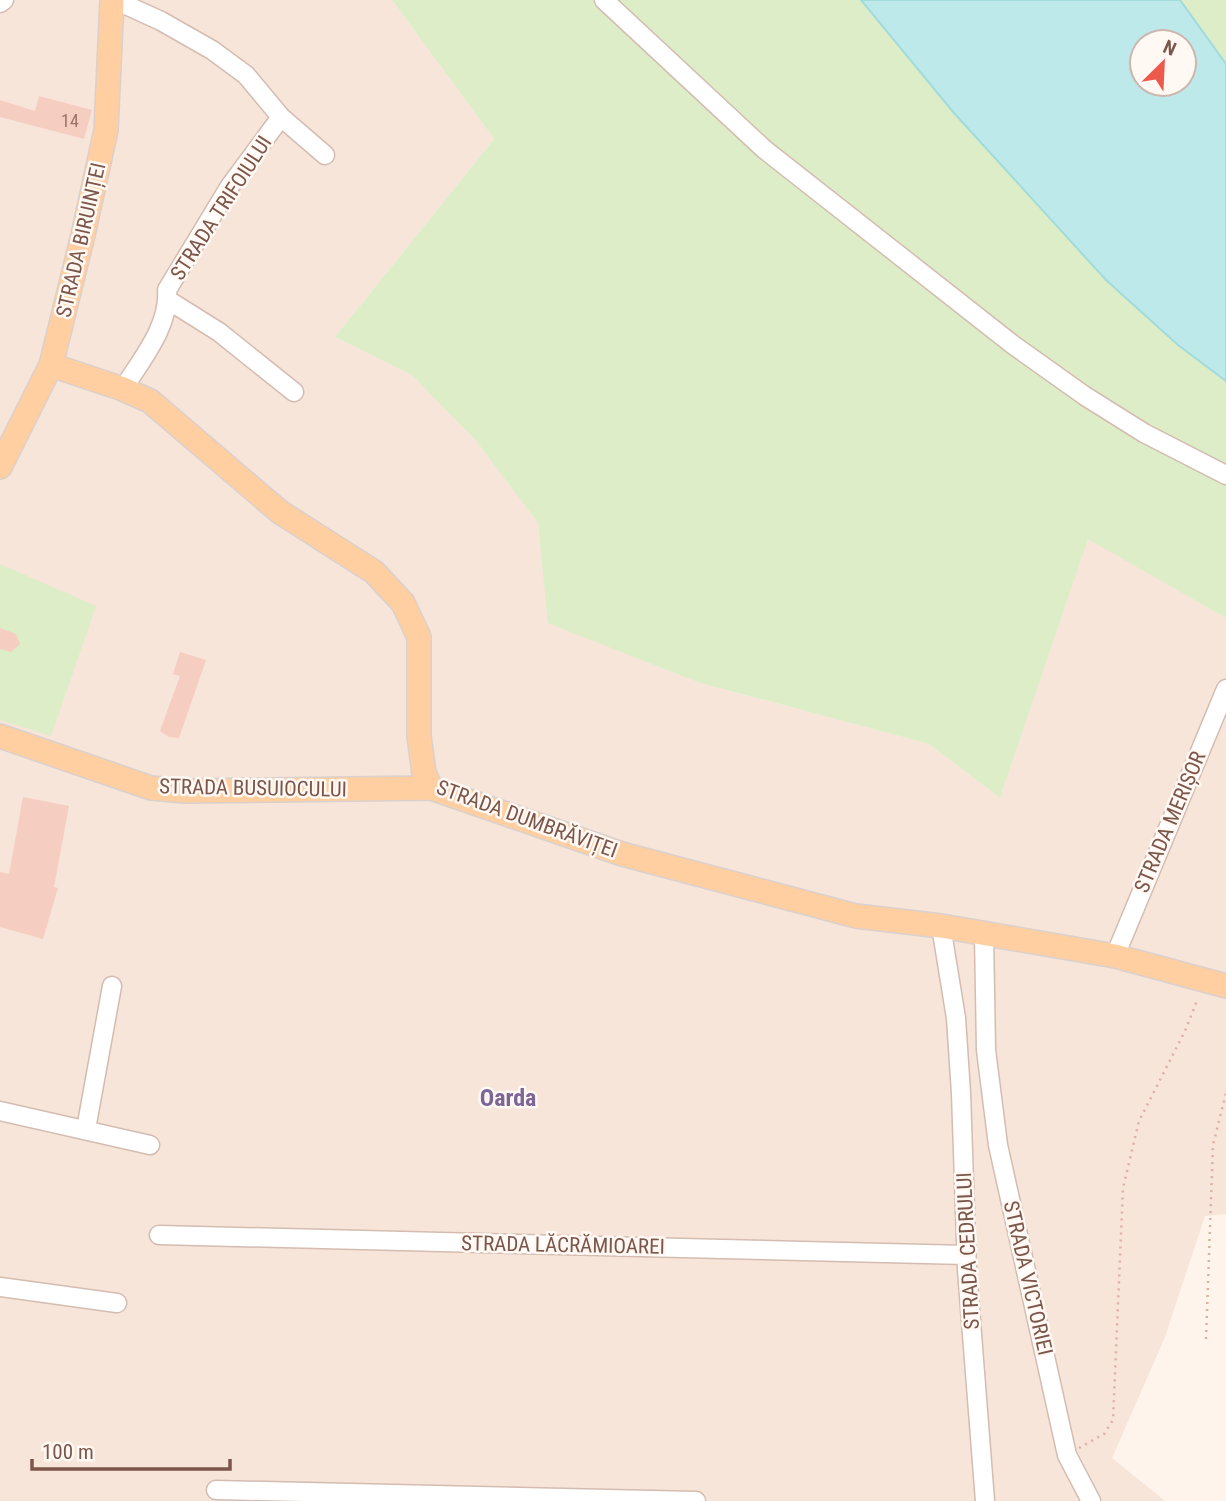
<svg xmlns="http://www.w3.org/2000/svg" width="1226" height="1501" font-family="'Roboto Condensed',sans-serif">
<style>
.residential{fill:#f6e5d8}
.green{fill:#dcedc7}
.water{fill:#bde9ea;stroke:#a2dbdc;stroke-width:2;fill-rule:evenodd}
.building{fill:#f5cec1}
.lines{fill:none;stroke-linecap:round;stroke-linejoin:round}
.minor-casing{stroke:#d4bcb1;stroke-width:21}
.major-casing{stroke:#dad0cd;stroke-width:26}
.path{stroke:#dbb1a2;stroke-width:2.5;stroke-dasharray:2 5;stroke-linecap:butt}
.minor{stroke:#fff;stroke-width:18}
.major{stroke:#ffcfa1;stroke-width:23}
.labels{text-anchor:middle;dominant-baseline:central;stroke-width:5;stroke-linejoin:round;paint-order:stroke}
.number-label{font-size:18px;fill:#9a7468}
.street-label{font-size:21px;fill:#7c564b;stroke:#fff8f3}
.quarter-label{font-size:24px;font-weight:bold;fill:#7e6497;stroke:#fff8f3}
</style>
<rect width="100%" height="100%" fill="#fef4eb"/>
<path class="residential" d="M 0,0 L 392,0 L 494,139 L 335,337 L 412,375 L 476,441 L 538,523 L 549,623 L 697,682 L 929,744 L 1000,798 L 1088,538 L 1226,618 L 1226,1214 L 1205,1216 L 1165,1337 L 1112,1458 L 1165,1501 L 0,1501 Z"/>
<path class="green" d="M 392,0 L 861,0 L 954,113 L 1106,280 L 1178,345 L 1226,381 L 1226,618 L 1088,539 L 1000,798 L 929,744 L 697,682 L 548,623 L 538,523 L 476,441 L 412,375 L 335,337 L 494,139 Z
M 1180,0 L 1226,0 L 1226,64 Z
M 0,564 L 96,606 L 51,736 L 0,720 Z"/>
<path class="water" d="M 861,0 L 1180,0 L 1226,64 L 1226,381 L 1178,345 L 1106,280 L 954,113 ZM 1142,42 L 1184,42 L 1184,84 L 1142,84 Z"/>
<path class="building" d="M 39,96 L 92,110 L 84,139 L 0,117 L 0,100 L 35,111 Z
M 0,628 L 16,634 L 20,644 L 11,652 L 0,649 Z
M 180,652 L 206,660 L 179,738 L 169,737 L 160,731 L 180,676 L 173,674 Z
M 23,797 L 69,806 L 54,887 L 58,888 L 43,939 L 0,927 L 0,872 L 9,874 Z"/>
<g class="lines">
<defs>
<path id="minor" d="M 115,0 L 161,21 L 212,50 L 246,75 L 281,117 L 325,155
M 604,0 L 764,149 L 1012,344 L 1085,396 L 1144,433 L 1226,475
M 0,3 L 4,0
M 168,300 L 219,332 L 294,392
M 123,389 C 141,360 170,326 167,290 L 230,186 L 281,117
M 941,926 L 956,1018 L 961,1093 L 967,1270 L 985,1501
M 984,934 L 986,1050 L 998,1145 L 1067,1455 L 1091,1501
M 1115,956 L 1226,689
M 0,1111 L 150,1145
M 86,1129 L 112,986
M 159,1235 L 966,1255
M 0,1287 L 117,1303
M 216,1490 L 696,1501"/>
<path id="major" d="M 51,365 L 123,389 L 150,401 L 280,512 L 374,572 L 403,603 L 419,637 L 419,736 L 424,773 L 431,788
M 0,467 L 51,365 L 83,235 L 106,130 L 112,0
M 0,736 L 151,788 L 184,791 L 431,788 L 622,854 L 856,916 L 941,926 L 1115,956 L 1226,986"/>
</defs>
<use href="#minor" class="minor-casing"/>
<use href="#major" class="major-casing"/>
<path class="path" d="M 1206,1339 L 1213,1145 L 1226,1093
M 1079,1448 L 1104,1434 L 1113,1420 L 1123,1188 L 1139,1121 L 1185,1031 L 1198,998"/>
<use href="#minor" class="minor"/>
<use href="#major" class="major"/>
</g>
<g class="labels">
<g class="number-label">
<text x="70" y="120">14</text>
</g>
<g class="street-label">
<text transform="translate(221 208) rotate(-57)">STRADA TRIFOIULUI</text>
<text transform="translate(81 240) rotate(-77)">STRADA BIRUINȚEI</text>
<text transform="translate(253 788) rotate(1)">STRADA BUSUIOCULUI</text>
<text transform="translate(527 819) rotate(20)">STRADA DUMBRĂVIȚEI</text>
<text transform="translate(1170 822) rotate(-67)">STRADA MERIȘOR</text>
<text transform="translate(563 1245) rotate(1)">STRADA LĂCRĂMIOAREI</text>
<text transform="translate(968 1251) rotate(-93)">STRADA CEDRULUI</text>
<text transform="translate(1028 1278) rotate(77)">STRADA VICTORIEI</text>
</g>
<g class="quarter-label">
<text x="508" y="1098">Oarda</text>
</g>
</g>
<g transform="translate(1163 63) rotate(24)"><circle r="33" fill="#fff8f3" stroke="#cbb7b0" stroke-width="2"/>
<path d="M0-5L12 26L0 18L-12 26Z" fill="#ed594a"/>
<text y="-10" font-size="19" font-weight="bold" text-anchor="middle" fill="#7c564b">N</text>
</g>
<path d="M32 1459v10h198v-10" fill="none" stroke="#7c564b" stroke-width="3.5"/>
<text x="42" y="1459" font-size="21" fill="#7c564b" stroke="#fff8f3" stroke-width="5" paint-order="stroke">100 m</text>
</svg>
